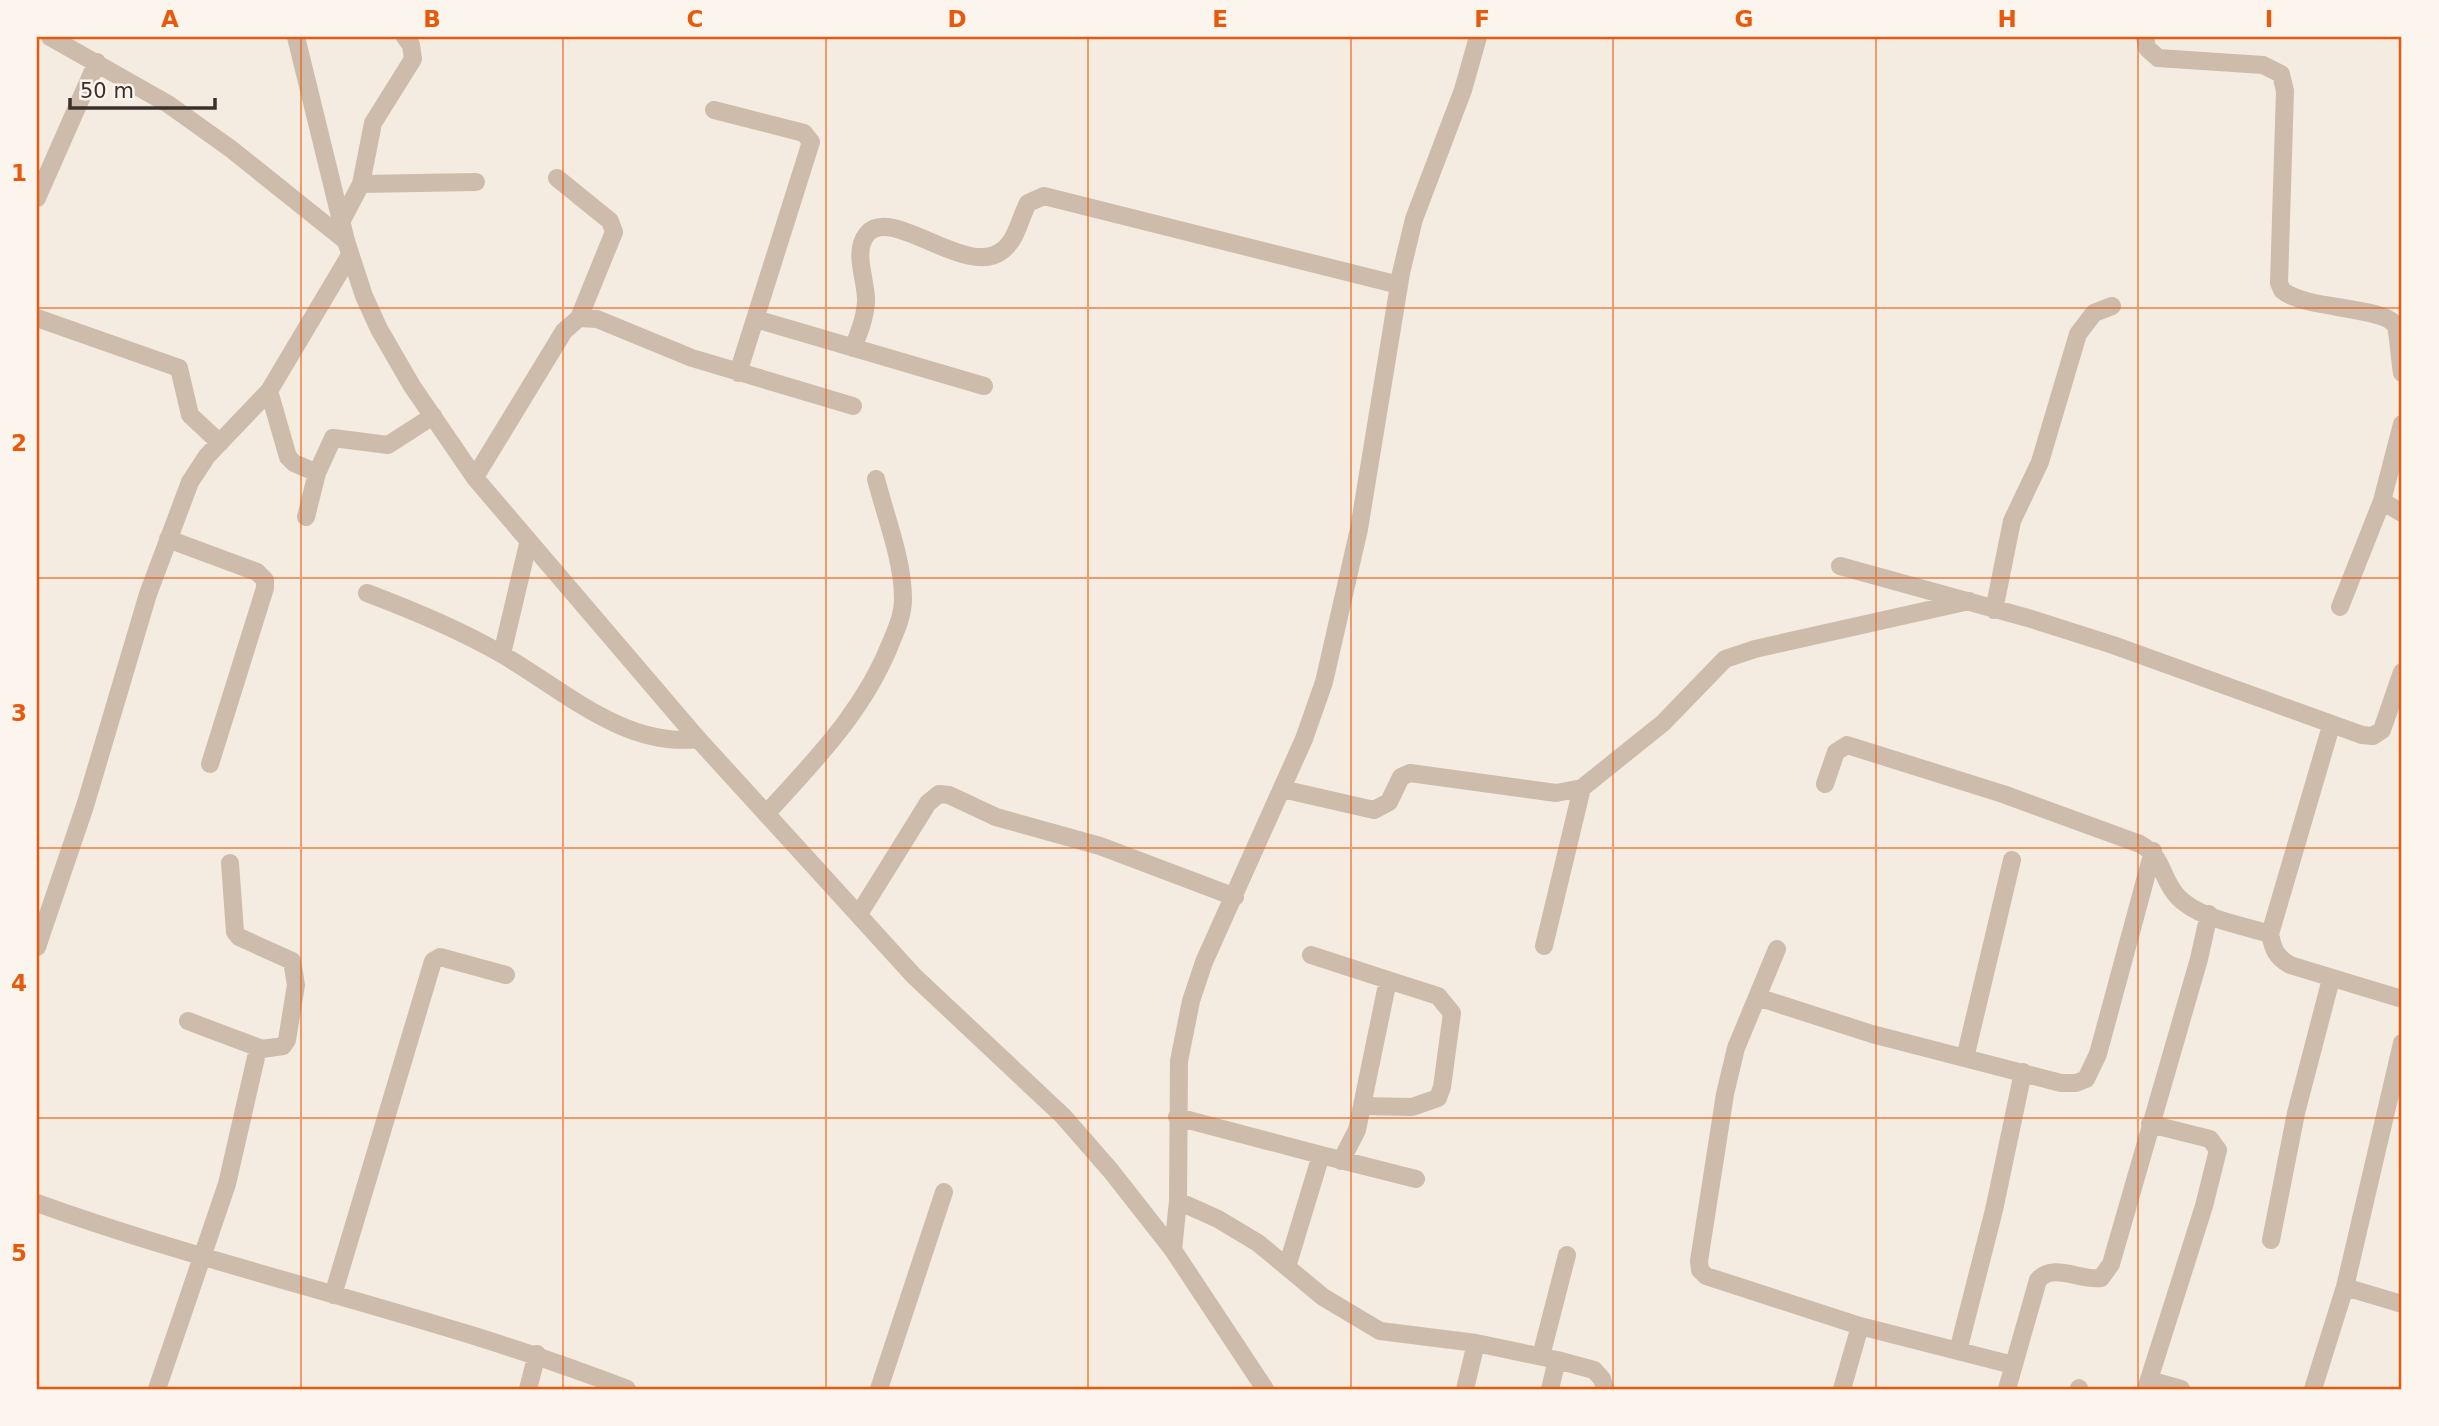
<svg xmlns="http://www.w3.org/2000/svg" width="2439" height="1426" font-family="'DejaVu Sans',sans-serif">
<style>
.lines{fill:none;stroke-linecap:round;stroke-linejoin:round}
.minor{stroke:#cdbbac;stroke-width:18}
.tertiary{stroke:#cdbbac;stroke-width:18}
.grid{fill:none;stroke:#e8590c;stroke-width:2;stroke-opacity:0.55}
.neatline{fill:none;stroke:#e8590c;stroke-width:2.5}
.grid-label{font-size:23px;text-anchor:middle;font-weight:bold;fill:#e8590c}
</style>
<rect width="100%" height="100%" fill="#f4ebe1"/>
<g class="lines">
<path class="minor" d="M 50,37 L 168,104 L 231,149 L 346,241
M 2145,37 L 2147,48 L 2158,58 L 2263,65 L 2281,74 L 2285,91 L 2279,283 L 2282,290 C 2304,310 2384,306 2395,325 C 2398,328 2400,363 2402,373
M 714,110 L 804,133 L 811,142 L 738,373
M 557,178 L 610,221 L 614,232 L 579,318
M 361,184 L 476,182
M 37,198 L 97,62
M 342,220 L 361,184 L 373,123 L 413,59 L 411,45 L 405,37
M 37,318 L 179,368 L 190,415 L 220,443
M 756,319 L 984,386
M 853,348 C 859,333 865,318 866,302 C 867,281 852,252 867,234 C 892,204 967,280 1003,250 C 1017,239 1020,218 1028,203 L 1044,196 L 1399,285
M 269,391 L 288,457 L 294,463 L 317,473
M 2402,424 L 2382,501 L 2402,513
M 475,477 L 564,331 L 579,318 L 597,319 L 692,358 L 853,406
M 306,517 L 317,473 L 333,438 L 388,445 L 433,416
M 168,539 L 257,572 L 265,580 L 265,588 L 210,764
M 1840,566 L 2028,618 L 2113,645 L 2362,735 L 2373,736 L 2382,730 L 2402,672
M 367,593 C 412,610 456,628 498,652 C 560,687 623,748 698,739
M 2340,607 L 2382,501
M 1994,610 L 2012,521 L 2040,462 L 2078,334 L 2094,313 L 2112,306
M 502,654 L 528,544
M 2331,726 L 2270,934 C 2273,949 2276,957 2290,965 L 2402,999
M 1825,784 L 1836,752 L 1847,745 L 2003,794 L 2140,844 C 2165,858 2160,878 2178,897 C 2199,919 2242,925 2270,934
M 1282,789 L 1374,810 L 1389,802 L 1401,777 L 1410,773 L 1556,793 L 1582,788 L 1663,723 L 1725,659 L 1755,649 L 1969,601
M 767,813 C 816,759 865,710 892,640 C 897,628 903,614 903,599 C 903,560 886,518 876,479
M 859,914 L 928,803 L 939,794 L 949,795 L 996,817 L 1100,846 L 1235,897
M 1544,946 L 1582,788
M 37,947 L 85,806 L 148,594 L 190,482 L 207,456 L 269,391 L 350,255
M 1777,949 L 1736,1048 L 1725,1094 L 1699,1261 L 1700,1270 L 1706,1276 L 1860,1326 L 1958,1351 L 1994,1210 L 2023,1072
M 1311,955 L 1388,980 L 1357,1130 L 1341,1161
M 1757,997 L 1872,1034 L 2061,1083 L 2076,1083 L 2086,1079 L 2098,1054 L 2153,851
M 188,1021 L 262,1049
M 1965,1058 L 2012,860
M 1363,1106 L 1412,1107 L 1438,1098 L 1442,1087 L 1452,1013 L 1438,996 L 1388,980
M 1177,1117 L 1321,1155
M 1178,1201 L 1218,1219 L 1258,1243 L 1323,1297 L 1380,1331 L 1476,1343 L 1557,1360 L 1594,1370 L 1602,1379 L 1605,1389
M 37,1203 C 231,1273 435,1314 627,1389
M 2271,1240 L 2296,1113 L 2331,979
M 1173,1250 L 1178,1201 L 1179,1061 L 1191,1001 L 1204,962 L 1304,739 L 1324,682 L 1359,529 L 1401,273 L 1414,219 L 1463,90 L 1478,37
M 1287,1267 L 1321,1155 L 1416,1179
M 2345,1287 L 2402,1304
M 333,1295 L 433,961 L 440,957 L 506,975
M 1958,1351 L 2013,1365
M 1541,1356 L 1567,1255
M 2149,1380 L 2181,1389
M 157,1389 L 227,1184 L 257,1053 L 262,1049 L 283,1046 L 287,1040 L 296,985 L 292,961 L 239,937 L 235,932 L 230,863
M 528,1389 L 537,1354
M 879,1389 L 944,1192
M 1465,1389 L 1476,1343
M 1550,1389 L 1557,1360
M 1842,1389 L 1860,1326
M 2007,1389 L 2038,1280 C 2053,1262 2080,1281 2101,1278 L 2111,1264 L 2199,959 L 2209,914
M 2079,1389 L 2079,1388
M 2146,1389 L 2204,1206 L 2218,1150 L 2210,1139 L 2150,1124
M 2313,1389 L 2345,1287 L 2402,1043"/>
<path class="tertiary" d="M 296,37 L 346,241 L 364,296 L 379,329 L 412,386 L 475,478 L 698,739 L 914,976 L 1063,1116 L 1111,1171 L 1173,1250 L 1265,1389"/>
</g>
<path class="grid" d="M 301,37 L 301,1389M 563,37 L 563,1389M 826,37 L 826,1389M 1088,37 L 1088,1389M 1351,37 L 1351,1389M 1613,37 L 1613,1389M 1876,37 L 1876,1389M 2138,37 L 2138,1389M 37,308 L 2402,308M 37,578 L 2402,578M 37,848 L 2402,848M 37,1118 L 2402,1118"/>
<rect width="2439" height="1426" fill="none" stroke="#fbf5ee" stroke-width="77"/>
<path d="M70 98v10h145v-10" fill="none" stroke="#3b302b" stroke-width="3.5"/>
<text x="80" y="98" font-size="21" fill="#3b302b" stroke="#fbf5ee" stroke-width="5" paint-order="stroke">50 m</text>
<rect x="38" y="38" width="2362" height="1350" class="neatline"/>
<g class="grid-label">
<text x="170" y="27">A</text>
<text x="432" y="27">B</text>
<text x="695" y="27">C</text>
<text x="957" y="27">D</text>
<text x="1220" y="27">E</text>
<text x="1482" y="27">F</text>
<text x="1744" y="27">G</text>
<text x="2007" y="27">H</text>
<text x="2269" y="27">I</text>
<text x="19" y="181">1</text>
<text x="19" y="451">2</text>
<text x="19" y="721">3</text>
<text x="19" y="991">4</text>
<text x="19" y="1261">5</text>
</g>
</svg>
